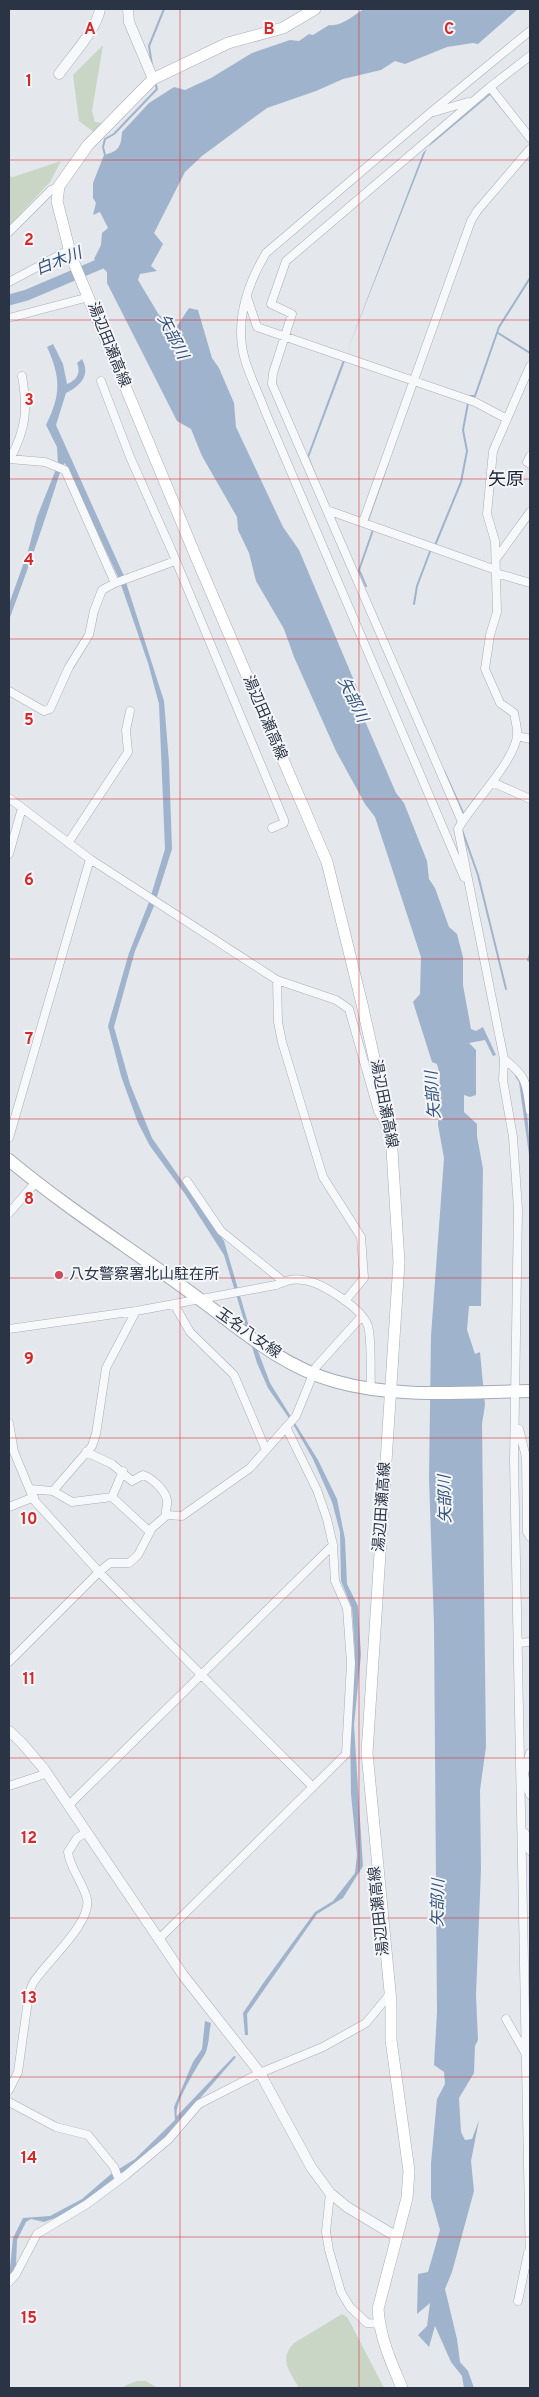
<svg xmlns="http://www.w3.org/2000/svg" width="539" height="2397" font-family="Overpass,'Noto Sans JP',sans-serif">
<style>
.green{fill:#c9d6c5}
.water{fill:#9fb4cc}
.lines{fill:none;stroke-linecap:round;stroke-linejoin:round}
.stream{stroke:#9fb4cc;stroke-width:2}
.river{stroke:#9fb4cc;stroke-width:11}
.minor-casing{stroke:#a9aeb7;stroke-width:9}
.tertiary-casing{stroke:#a9aeb7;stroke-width:11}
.secondary-casing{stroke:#a9aeb7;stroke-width:12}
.primary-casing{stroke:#a3abb8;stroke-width:14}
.minor{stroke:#f7f8fa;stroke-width:8}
.tertiary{stroke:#f7f8fa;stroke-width:10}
.secondary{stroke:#fff;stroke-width:11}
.primary{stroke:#fff;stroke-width:12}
.grid{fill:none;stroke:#d62828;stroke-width:1;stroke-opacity:0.55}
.poi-dot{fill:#d1495b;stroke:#f4f6f9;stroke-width:2}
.labels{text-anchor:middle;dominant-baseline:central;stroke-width:4;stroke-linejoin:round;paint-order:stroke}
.street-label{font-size:15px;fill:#2b3445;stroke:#f4f6f9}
.poi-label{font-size:15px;fill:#2b3445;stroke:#f4f6f9;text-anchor:start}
.water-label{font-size:16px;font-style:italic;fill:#34527a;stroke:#f4f6f9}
.quarter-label{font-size:18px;fill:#1d2536;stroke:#f4f6f9}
.grid-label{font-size:16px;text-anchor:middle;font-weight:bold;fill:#d62828;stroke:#f4f6f9;stroke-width:4;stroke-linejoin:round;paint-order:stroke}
</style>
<rect width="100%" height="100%" fill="#e4e7ec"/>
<path class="green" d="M 103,45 L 92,111 L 95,122 L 104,123 L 95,133 L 79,121 L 73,75 Z
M 61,161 L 50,182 L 9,226 L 9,176 L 13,177 Z
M 342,2314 L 347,2317 L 351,2324 L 384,2388 L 299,2388 C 290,2371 278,2360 294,2343 Z
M 137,2381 L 146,2381 L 158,2388 L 124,2388 L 126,2385 Z"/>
<path class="water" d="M 364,9 L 518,9 L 478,44 L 473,43 L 447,47 L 405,64 L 395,61 L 381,70 L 343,79 L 316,91 L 267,108 L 202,156 L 185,172 L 154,233 L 163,244 L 151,266 L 157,271 L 140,274 L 138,280 L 159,315 L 177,326 L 189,308 L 198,310 L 212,358 L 219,368 L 234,403 L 236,427 L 283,527 L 299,550 L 358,690 L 356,700 L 396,793 L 404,803 L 427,861 L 429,879 L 435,888 L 449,927 L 457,934 L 463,957 L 463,985 L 471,1029 L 476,1031 L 483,1027 L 496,1055 L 493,1056 L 485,1040 L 469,1043 L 476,1050 L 476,1095 L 470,1097 L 464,1095 L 464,1112 L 477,1124 L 477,1136 L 483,1169 L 481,1306 L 469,1306 L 467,1330 L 475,1354 L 480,1352 L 485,1405 L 482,1424 L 486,1747 L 480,1790 L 481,1869 L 476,1995 L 478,2040 L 475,2046 L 474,2073 L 459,2098 L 461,2132 L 465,2140 L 472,2139 L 479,2120 L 471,2161 L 474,2191 L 452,2272 L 445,2289 L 457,2339 L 460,2362 L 468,2371 L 474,2388 L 464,2388 L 462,2376 L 451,2362 L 435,2326 L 429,2347 L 418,2335 L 427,2326 L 430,2303 L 417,2314 L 418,2274 L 428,2272 L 440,2230 L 431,2198 L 431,2163 L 437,2099 L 445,2084 L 444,2072 L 434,2065 L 437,2012 L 434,1624 L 429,1478 L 431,1336 L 444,1158 L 438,1125 L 440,1075 L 437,1064 L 432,1062 L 413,1002 L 420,994 L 421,957 L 375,817 L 365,804 L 336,751 L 294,657 L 284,629 L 256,581 L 249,553 L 238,530 L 237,517 L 202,456 L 191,429 L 177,421 L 107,283 L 107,272 L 94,259 L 101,245 L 102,233 L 108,228 L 100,212 L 93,215 L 96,203 L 93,198 L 93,183 L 104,155 C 119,151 121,147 122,132 L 149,103 L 174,87 L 185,90 L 211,78 L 252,53 L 290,40 L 299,41 L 309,34 L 313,35 L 329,25 C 341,27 354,15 364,9 Z
M 489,94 L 492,94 L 530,144 L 490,95 L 427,148 L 346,354 L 423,153 L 434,140 Z
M 53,344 L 63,364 L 67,384 C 77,380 81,373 77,363 L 82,359 C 91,376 80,386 66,393 L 56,425 L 124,576 L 164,701 L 169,762 L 172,849 L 154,906 L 135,951 L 114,1027 L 130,1084 L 152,1138 L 224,1241 L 250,1330 L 270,1383 L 318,1460 L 337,1499 L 345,1539 L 347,1584 L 358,1606 L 361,1655 L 354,1725 L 363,1866 L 343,1898 L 317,1914 L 247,2014 L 248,2035 L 245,2035 L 243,2013 L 264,1982 L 315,1912 L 333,1901 L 355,1873 L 357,1855 L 351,1794 L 350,1724 L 355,1655 L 352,1608 L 341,1581 L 340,1532 L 332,1502 L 313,1459 L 293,1424 L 268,1388 L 257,1363 L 224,1255 L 185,1194 L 150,1146 L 138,1123 L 121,1076 L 108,1026 L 129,953 L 149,902 L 165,849 L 159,704 L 148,663 L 119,579 L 65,463 L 62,466 C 46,518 28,569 9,620 L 9,604 L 28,551 L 37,517 L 58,464 L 57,447 L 46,425 C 61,394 61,378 47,347 Z
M 343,360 L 345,361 L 309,457 L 329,508 L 307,457 Z
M 518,1075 C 527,1088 530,1144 530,1162 L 519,1082 L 515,1076 Z
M 205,2021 L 211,2023 C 209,2032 209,2046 205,2054 C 198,2065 173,2105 177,2116 L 234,2056 L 236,2057 L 168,2135 L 139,2161 L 83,2202 L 60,2216 L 44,2222 L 31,2219 L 26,2222 L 17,2240 L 16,2266 L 9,2278 L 13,2238 L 23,2218 L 50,2216 L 82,2199 L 111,2174 L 135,2159 L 175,2120 L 174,2107 L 193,2062 L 202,2049 Z"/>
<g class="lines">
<path class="stream" d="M 152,65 L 149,46 L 164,9
M 105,155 L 103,147 L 105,139 L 114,134 L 157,89 L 155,82
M 498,333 L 530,353
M 469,396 L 475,396 L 499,327 L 530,278
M 368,520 L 388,463
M 436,543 L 461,482 L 467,451 L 463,430 L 468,403
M 366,586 L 359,570 L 373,530
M 414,604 L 417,586 L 431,549
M 444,771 L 463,813
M 462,830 L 478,875 L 506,989
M 530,954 L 528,960 L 530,961"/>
<path class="river" d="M 9,300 L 27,295 L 114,258"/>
<defs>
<path id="minor" d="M 490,87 L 530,56
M 434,112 L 468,102
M 9,232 L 51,190 L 59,186
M 9,282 L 69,250
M 247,297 L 257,327 L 475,402 L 507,419
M 9,318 L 89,297
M 530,366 L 493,451 L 487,514 L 495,541 L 497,612 L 490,635 L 485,669 L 500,703 L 514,713 C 515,720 518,729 517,736 C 514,762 472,804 458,829 L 504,1059 L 503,1080 L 513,1137 L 518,1209 L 514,1461 L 530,2265
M 101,381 L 130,457 L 171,549 L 284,820 L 284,823 L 272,828
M 530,456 L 527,462 L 530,464
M 9,459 L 45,462 L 65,470 L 115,583
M 10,459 C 26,429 28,410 22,376
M 327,510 L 496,570
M 363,522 L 471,221 L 477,211 L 530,149
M 496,559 L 530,512
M 496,573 L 530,583
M 9,691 L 44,711 L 50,709 L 69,667 L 89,635 L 94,611 L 102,590 L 115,583 L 175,561
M 517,736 L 530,739
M 492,782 L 530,799
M 9,798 L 90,859 L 277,980 L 336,1000 L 349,1009 L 378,1111 L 386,1126
M 462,822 L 272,384 L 273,373 L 292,314 L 271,304 L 286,261 L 490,87 L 530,138
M 68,843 L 128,752 L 126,730 L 130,711
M 9,854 L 22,808
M 464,877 L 265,411 C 259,394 250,377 245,360 C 234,322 247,285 266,253 L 430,113 L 530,31
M 277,980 L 278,1022 L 282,1042 L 323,1177 L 361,1237 L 364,1278 L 345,1301
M 504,1059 C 528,1078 526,1083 530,1111
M 9,1138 L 90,859
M 187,1181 L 221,1231 L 284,1282
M 9,1213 L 36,1182
M 174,1304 L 190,1332 L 234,1375 L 266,1450
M 9,1329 L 136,1311 L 276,1285 C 285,1281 293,1278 303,1280 C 321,1282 362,1308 368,1326 C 372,1339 370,1372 371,1388
M 9,1423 L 14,1452 L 34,1500 L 99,1572 L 313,1787
M 519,1429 L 526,1457 L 527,1532 L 530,1537
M 86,1452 L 112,1464 L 132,1481 L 143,1475 C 152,1478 165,1490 167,1500 C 168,1505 165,1510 166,1516
M 30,1489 L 53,1491 L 72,1502 L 112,1497 L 150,1532
M 53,1491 L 92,1446 L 96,1434 L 106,1368 L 136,1311
M 112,1497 L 123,1471
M 9,1507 L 34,1497
M 518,1643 L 530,1642
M 9,1662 L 99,1572 L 110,1563 L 129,1563 L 138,1555 L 152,1528 L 167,1515 L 182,1516 L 250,1468 L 296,1416 L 316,1367 L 362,1316
M 524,1775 L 530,1795
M 522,1780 L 530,1753
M 9,1786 L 42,1775
M 69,1805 L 333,1545
M 525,1833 L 530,1851
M 159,1939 L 346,1754 L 351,1663 L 347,1608 L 335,1581 L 333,1545 L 327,1519 L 317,1490 L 286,1427
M 506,2019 L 527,2056
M 9,2090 L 18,2072 L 29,1993 L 33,1983 C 46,1962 92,1923 87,1899 C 83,1882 70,1869 68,1852 L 77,1838 L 87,1832
M 9,2102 L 56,2127 L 88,2135 L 114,2167 L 119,2180
M 330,2193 L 326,2232 L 329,2250 L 341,2292 L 350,2307 L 367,2323 L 379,2324
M 9,2282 L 16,2274 L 37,2234 L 87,2204 L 126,2175 L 168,2140 L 199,2104 L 260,2073 L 323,2047 L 366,2023 L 389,1995
M 518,2301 L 528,2253"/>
<path id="tertiary" d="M 128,9 L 129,22 L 153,79
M 59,74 C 71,57 97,29 100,9
M 9,1731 L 21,1742 L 44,1769 L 183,1975 L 260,2073 L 311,2167 L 330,2193 L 347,2207 L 397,2237"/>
<path id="secondary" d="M 315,9 L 283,28 L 228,43 L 153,79 L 88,145 L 59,186 L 57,201 L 71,256 L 196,557 L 327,862 L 362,1004 L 391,1134 L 399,1262 L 367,1753 L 391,2002 L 391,2040 L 409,2171 L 407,2198 L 378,2309 C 380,2338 391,2362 402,2388"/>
<path id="primary" d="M 9,1160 C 70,1211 138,1253 202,1301 C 244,1332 282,1366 334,1381 C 396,1399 466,1392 530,1391"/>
</defs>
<use href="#minor" class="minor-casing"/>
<use href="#tertiary" class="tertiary-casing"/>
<use href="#secondary" class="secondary-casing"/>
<use href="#primary" class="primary-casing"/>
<use href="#minor" class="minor"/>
<use href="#tertiary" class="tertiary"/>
<use href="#secondary" class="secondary"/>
<use href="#primary" class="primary"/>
</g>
<path class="grid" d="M 180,9 L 180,2388M 359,9 L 359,2388M 9,160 L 530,160M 9,320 L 530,320M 9,479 L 530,479M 9,639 L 530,639M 9,799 L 530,799M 9,959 L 530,959M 9,1119 L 530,1119M 9,1278 L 530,1278M 9,1438 L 530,1438M 9,1598 L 530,1598M 9,1758 L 530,1758M 9,1918 L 530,1918M 9,2077 L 530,2077M 9,2237 L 530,2237"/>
<circle class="poi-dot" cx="59" cy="1275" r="5"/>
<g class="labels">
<g class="street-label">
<text transform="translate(108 345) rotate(68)">湯辺田瀬高線</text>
<text transform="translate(264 718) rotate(67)">湯辺田瀬高線</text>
<text transform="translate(383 1104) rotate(79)">湯辺田瀬高線</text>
<text transform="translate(248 1334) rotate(35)">玉名八女線</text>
<text transform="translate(383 1507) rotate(-86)">湯辺田瀬高線</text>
<text transform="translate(380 1911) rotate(-96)">湯辺田瀬高線</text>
</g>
<g class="poi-label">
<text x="69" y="1275">八女警察署北山駐在所</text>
</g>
<g class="water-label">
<text transform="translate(59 262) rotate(-22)">白木川</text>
<text transform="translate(172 337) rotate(63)">矢部川</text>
<text transform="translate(352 700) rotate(64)">矢部川</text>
<text transform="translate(434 1095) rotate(-94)">矢部川</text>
<text transform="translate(446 1499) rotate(-91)">矢部川</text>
<text transform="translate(439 1903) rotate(-89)">矢部川</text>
</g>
<g class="quarter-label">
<text x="506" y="480">矢原</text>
</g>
</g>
<g class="grid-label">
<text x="90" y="34">A</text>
<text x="269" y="34">B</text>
<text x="449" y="34">C</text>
<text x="29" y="86">1</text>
<text x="29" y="245">2</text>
<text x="29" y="405">3</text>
<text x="29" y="565">4</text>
<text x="29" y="725">5</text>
<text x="29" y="885">6</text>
<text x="29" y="1044">7</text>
<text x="29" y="1204">8</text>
<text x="29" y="1364">9</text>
<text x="29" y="1524">10</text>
<text x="29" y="1684">11</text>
<text x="29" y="1843">12</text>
<text x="29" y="2003">13</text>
<text x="29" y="2163">14</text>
<text x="29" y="2323">15</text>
</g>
<rect width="539" height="2397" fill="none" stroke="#2b3445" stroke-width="20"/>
</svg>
